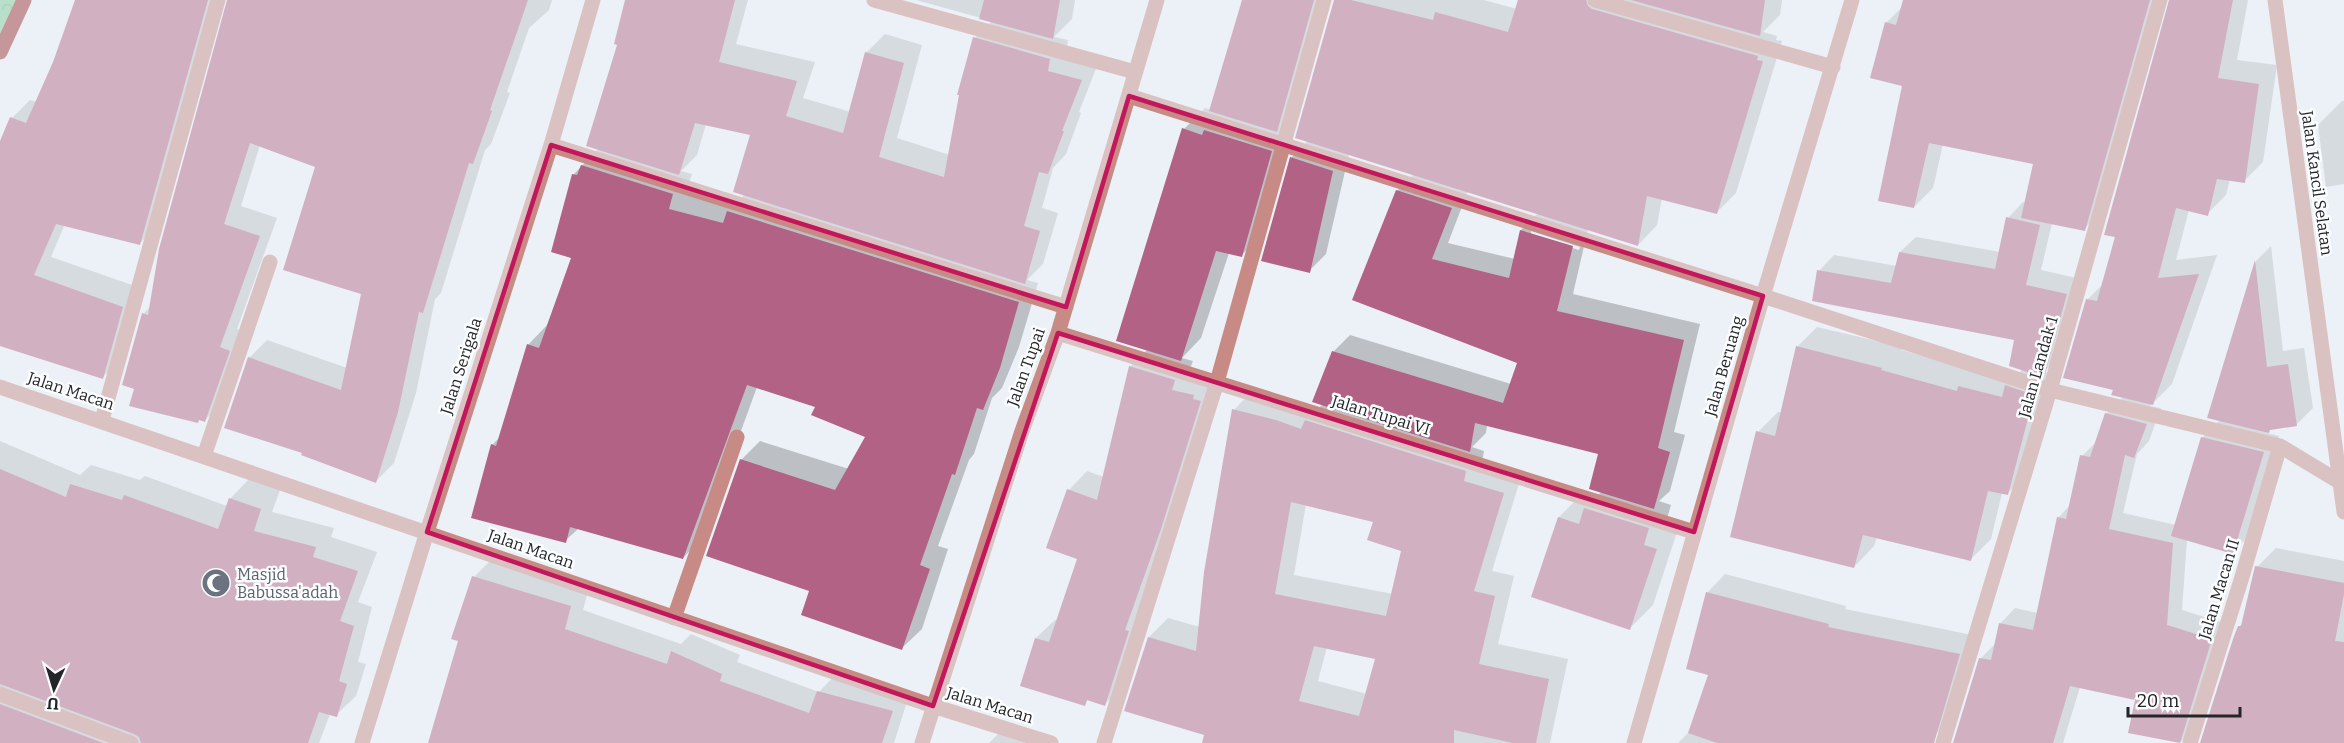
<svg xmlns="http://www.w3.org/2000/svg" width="2344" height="743" font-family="Bitter,serif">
  <defs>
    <pattern id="forest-crowns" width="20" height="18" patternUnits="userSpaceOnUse" patternTransform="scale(1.5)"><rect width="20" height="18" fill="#7bcb96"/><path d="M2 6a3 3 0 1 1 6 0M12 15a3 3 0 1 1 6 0" fill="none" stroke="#6aae81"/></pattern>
  </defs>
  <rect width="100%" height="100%" fill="#ebf1f6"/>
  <!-- forest -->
  <path fill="url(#forest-crowns)" d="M0 0H24L0 52Z"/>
  <!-- shadow -->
  <path fill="#0003" fill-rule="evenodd" d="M77 0H220L158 225 140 243 65 224 51 257 141 288 121 359 103 377 0 337V143L12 118 30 100 37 102 54 63Z
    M229 0H552L549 10 529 28 507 92 510 93 491 144 485 150 441 293 435 299 416 393 394 463 376 481 249 358 267 340 347 368 363 293 317 166 260 145 241 206 277 218 237 329 247 333 223 402 205 420 200 419 198 422 136 388 143 314 151 306Z
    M627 0H748L736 44 815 62 803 98 851 112 866 53 885 34 922 45 897 138 950 155 975 38 992 21 916 0H1075L1072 19 1054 37 1068 40 1066 53 1099 61 1079 112 1081 113 1066 154 1053 168 1042 208 1058 213 1043 264 1027 280 1038 283 1019 347 1002 388 992 398 974 454 969 460 938 546 948 549 922 629 902 648 811 591 741 460 760 441 849 469 867 436 816 406 757 387 702 538 683 558 579 528 565 541 492 445 500 437 528 345 547 325 573 257 574 174 599 148ZM706 124 752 134 745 194 737 202 687 189 692 174 681 171 697 155Z
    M1243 0H1325L1293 114 1280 127 1292 130 1262 234 1241 256 1229 253 1201 338 1182 358 1193 361 1189 371 1212 377 1124 685 1105 704 1089 699 1084 704 1036 638 1055 620 1058 621 1079 558 1069 490 1087 471 1104 477 1131 366 1148 349 1184 129 1205 108 1211 110Z
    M1335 0H1484L1517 9 1519 0H1782L1780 15 1763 32 1777 36 1776 40 1782 41 1736 193 1716 213 1662 198 1657 225 1638 245 1588 229 1573 294 1700 324 1674 432 1685 435 1670 491 1659 501 1671 505 1666 522 1679 526 1653 605 1630 628 1559 517 1582 494 1595 499 1602 491 1600 453 1487 425 1486 433 1472 447 1484 451 1482 462 1522 474 1492 571 1514 576 1498 644 1568 659 1550 743H1219L1206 734 1149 637 1168 618 1200 627 1234 410 1253 390 1318 409 1323 404 1333 352 1350 335 1511 384 1519 362 1354 299 1397 191 1414 174 1349 154 1326 254 1309 271 1291 158 1308 141ZM1468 191 1538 213 1521 230 1515 259 1448 243ZM1531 231 1580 247 1579 250 1531 235ZM1306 504 1375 521 1403 550 1393 594 1294 575ZM1327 647 1377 658 1367 694 1318 681Z
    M1905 0H2163L2103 210 2084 229 2052 223 2041 270 2081 279 2060 356 2044 372 2054 375 2028 473 2007 494 2002 493 1991 539 1971 559 1877 537 1874 546 1854 567 1758 432 1778 412H1782L1797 347 1817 327 1902 347 1901 350 1976 370 2016 376 2023 369 2016 339 1819 271 1834 255 1897 266 1900 252 1916 237 2000 252 2008 218 2023 202 2026 203 2035 163 1943 144 1933 188 1914 207 1904 85 1886 23 1903 6Z
    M2170 0H2248L2237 60 2277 65 2263 162 2244 181 2230 179 2226 195 2207 214 2189 210 2176 260 2217 255 2172 384 2150 406 2161 408 2149 441 2137 454 2123 513 2176 525 2202 438 2220 420 2209 417 2256 261 2271 246 2283 351 2304 348 2313 408 2296 425 2272 428 2267 433 2279 436 2249 536 2233 552 2187 539 2182 610 2227 624 2195 727 2180 743 2137 699 2080 687 2063 743H1960L1980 659 1996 643 2000 624 2015 608 2038 613 2058 518 2070 505 2082 456 2097 441 2106 414 2124 396 2115 389 2087 300 2104 283Z
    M2342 101H2344V184L2326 187 2318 125Z
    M0 441 80 475 91 465 140 480 145 476 227 506 230 499 249 479 280 490 272 512 334 528 331 537 377 552 358 602 372 607 358 662 366 664 356 696 336 715 330 714 319 743H0Z
    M2276 548 2344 561V743H2202L2239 627 2244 621 2257 567Z
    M492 559 589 588 583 610 681 644 691 634 740 655 737 662 819 692 837 673 910 692 894 743H429L460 640 474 577Z
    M1725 574 1846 606 1845 609 1977 636 1952 718 1934 736 1923 743H1678L1690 731 1710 674 1707 593Z
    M1006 726 1057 743H989Z"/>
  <!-- building -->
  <path fill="#b26284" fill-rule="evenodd" d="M75 0H208L140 245 56 224 34 275 123 307 103 379 0 346V141L10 117 26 123 53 62Z
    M227 0H528L490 110 492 111 473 164 469 163 423 313 419 312 398 412 376 483 301 455 302 453 224 428 248 357 341 390 361 294 283 270 315 167 250 143 224 224 260 236 220 347 230 351 205 422 199 420 198 423 129 406 134 389 122 385 142 313 148 315 159 249Z
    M625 0H735L719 62 797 81 786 116 843 133 865 52 904 63 879 157 944 177 959 95H957L973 37 1050 59 1048 71 1082 80 1062 131H1064L1048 174 1039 172 1024 226 1040 231 1025 284 733 192 750 135 695 123 679 175 586 146 617 45 614 44Z
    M984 0H1060L1053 39 979 19Z
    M1242 0H1314L1277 132 1209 111Z
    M1334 0H1351L1433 20 1435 12 1508 32 1518 0H1586L1588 6 1592 9 1758 56 1757 60 1763 61 1717 214 1647 196 1638 246 1295 138Z
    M1631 0H1765L1760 36Z
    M1903 0H2150L2085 231 2021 218 2033 164 1929 143 1914 208 1878 201 1902 86 1870 78 1885 22 1896 25Z
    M2169 0H2233L2218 78 2259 84 2245 183 2217 179 2208 216 2176 208 2158 278 2199 274 2153 405 2111 395 2113 390 2063 378 2086 299 2097 301 2115 237 2104 235Z
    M1182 128 1202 135 1204 130 1272 151 1242 257 1216 251 1181 361 1116 341Z
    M1290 157 1333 171 1310 273 1261 261Z
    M581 165 673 194 669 209 723 223 727 211 1019 302 1000 368 983 410 977 408 955 475 952 474 920 565 930 569 902 650 801 615 809 591 706 556 740 459 835 490 865 437 811 415 815 407 747 385 683 559 570 527 566 543 471 518 491 444 496 446 527 344 539 348 571 258 551 252 572 174 577 175Z
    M1396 190 1452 208 1432 259 1509 278 1520 230 1573 246 1557 311 1684 340 1658 448 1670 452 1654 509 1589 489 1598 454 1475 423 1470 452 1312 402 1332 351 1503 403 1517 363 1352 300Z
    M2006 217 2040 225 2026 285 2067 294 2045 374 2040 372 2039 376 2009 366 2014 340 1812 301 1817 270 1891 283 1899 252 1995 269Z
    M2255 260 2267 367 2288 364 2297 426 2270 430 2269 433 2207 418Z
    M1796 346 1882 368 1881 370 1957 391 1958 386 2002 397 2005 385 2034 395 2008 495 1988 491 1971 561 1863 535 1854 568 1730 537 1756 431 1775 436Z
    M1129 366 1175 380 1172 390 1194 395 1193 399 1201 401 1161 529 1125 630 1129 631 1105 706 1087 700 1085 706 1020 686 1035 638 1049 642 1077 559 1046 548 1067 489 1097 500Z
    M1232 409 1276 420 1301 429 1305 420 1466 471 1464 481 1504 493 1474 591 1495 596 1479 664 1549 679 1536 743H1513L1454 730V743H1202L1204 735 1124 711 1148 637 1196 651 1204 572ZM1291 502 1373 522 1367 540 1401 551 1386 616 1275 594ZM1314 646 1375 659 1359 716 1299 701Z
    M2105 413 2147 424 2134 458 2125 455 2109 529 2173 543 2167 625 2212 639 2180 743 2128 733 2135 700 2070 686 2053 743H1953L1979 658 1991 660 1999 623 2033 630 2057 517 2066 519 2080 455 2090 457Z
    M2201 437 2264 452 2233 554 2171 536Z
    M0 469 66 497 70 484 122 500 124 495 218 529 229 498 261 509 254 531 316 547 313 557 358 571 340 621 354 626 339 681 347 684 337 717 319 712 308 743H141L139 737 134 734 0 684Z
    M1584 508 1649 528 1644 545 1657 549 1630 630 1531 597 1558 517 1579 524Z
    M2255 566 2344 583V594L2335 641 2344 642V743H2200L2233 639 2238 626H2241Z
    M472 576 571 606 565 629 667 664 671 651 722 674 720 681 809 713 817 691 893 711 882 743H428L458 641 451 639Z
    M1706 592 1829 624 1828 627 1960 654 1934 743H1717L1688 733 1708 675 1686 669Z
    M0 704 103 743H0Z"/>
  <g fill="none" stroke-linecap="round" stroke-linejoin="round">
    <!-- minor -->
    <path stroke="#c78a84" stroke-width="15" d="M874 0 1135 72
      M1595 0 1833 67
      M2275 0 2344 512
      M1129 96 1763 296 2050 390 2280 446 2338 481
      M551 145 1066 307
      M1058 333 1694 532
      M0 387 933 706 1051 743
      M102 420 218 0
      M204 456 270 262
      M674 618 737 437
      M0 694 131 743
      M362 743 427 532 551 145 593 0
      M922 743 1022 431 1058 333 1157 0
      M1104 743 1217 382 1324 0
      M1634 743 1763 296 1852 0
      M1943 743 2050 390 2160 0
      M2190 743 2242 577 2280 446"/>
    <!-- major -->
    <path stroke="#982c2b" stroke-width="15" d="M0 52 24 0"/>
  </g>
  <!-- marked area -->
  <path d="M0 0H2344V743H0ZM1129 96 1763 296 1694 532 1058 333 933 706 427 532 551 145 1066 307Z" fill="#ebf1f6" fill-opacity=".55" fill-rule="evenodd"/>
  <path fill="none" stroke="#c2185b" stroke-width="4.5" stroke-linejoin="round" d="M1129 96 1763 296 1694 532 1058 333 933 706 427 532 551 145 1066 307Z"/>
  <!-- icons -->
  <defs>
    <g id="mosque-disc" transform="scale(1.5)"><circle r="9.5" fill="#6b7280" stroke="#fcfdfe"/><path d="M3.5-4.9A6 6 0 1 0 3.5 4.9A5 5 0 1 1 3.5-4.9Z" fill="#fff"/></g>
  </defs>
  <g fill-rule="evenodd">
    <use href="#mosque-disc" x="216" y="583"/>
  </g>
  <g text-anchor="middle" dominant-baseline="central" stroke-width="5" stroke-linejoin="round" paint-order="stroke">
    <!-- street labels -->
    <g font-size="16" fill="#232527" stroke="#fcfdfe">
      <text transform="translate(2317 183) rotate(82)">Jalan Kancil Selatan</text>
      <text transform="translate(461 366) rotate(-72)">Jalan Serigala</text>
      <text transform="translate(1724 366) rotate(-74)">Jalan Beruang</text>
      <text transform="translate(1026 367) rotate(-70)">Jalan Tupai</text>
      <text transform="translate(2038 367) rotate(-74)">Jalan Landak 1</text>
      <text transform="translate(71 391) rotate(18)">Jalan Macan</text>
      <text transform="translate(1381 415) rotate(17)">Jalan Tupai VI</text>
      <text transform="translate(531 549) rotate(19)">Jalan Macan</text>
      <text transform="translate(2219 589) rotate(-73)">Jalan Macan II</text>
      <text transform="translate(990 705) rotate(17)">Jalan Macan</text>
    </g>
    <!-- worship labels -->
    <g font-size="16" fill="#5b616d" stroke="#fcfdfe" text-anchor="start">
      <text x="237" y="574">Masjid<tspan x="237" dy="18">Babussa'adah</tspan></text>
    </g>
  </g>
  <!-- north arrow -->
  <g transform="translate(54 689) rotate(184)" stroke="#fcfdfe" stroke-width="4.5" paint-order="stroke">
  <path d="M0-4.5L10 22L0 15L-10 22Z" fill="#232527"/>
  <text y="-9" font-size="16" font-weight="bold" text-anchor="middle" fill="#232527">U</text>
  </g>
  <!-- scale -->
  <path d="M2128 707v9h112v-9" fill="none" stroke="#232527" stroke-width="3"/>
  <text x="2137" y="707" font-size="18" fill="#232527" stroke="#fcfdfe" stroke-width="4.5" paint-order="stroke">20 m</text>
</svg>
